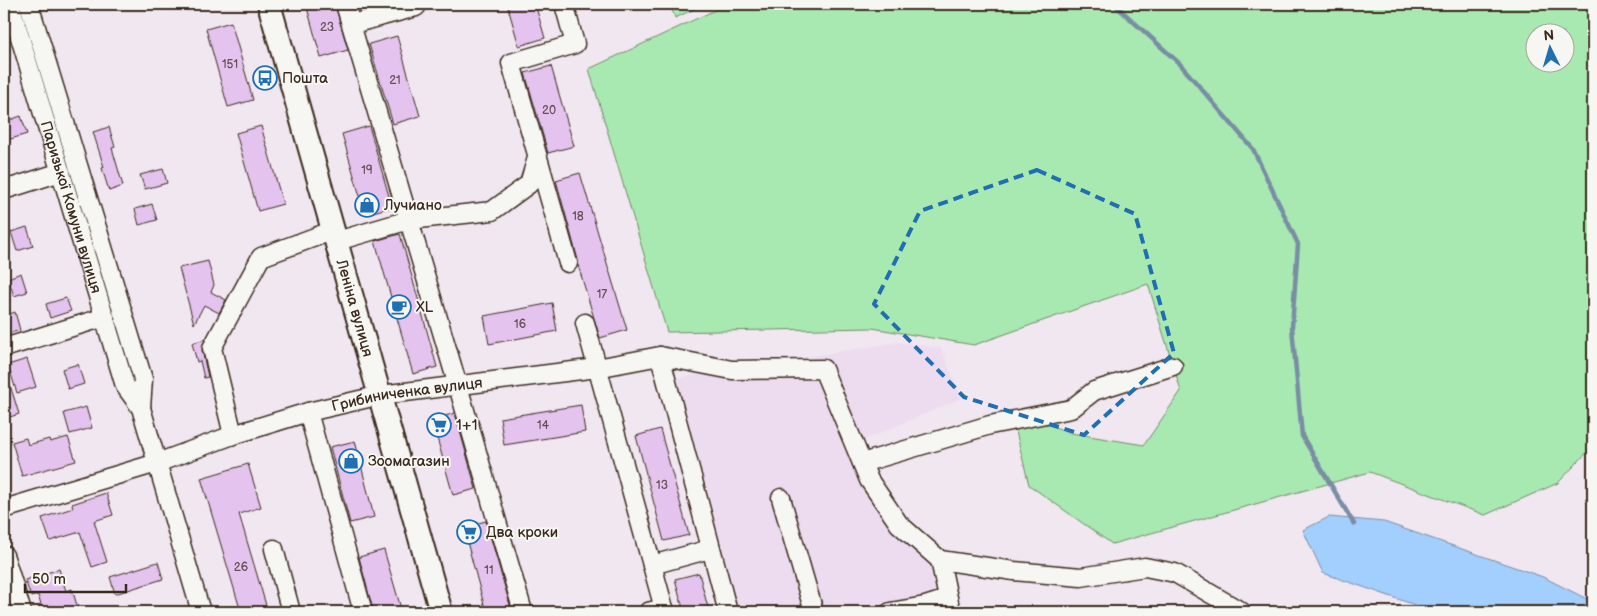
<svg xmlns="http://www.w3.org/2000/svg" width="1597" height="616" font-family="'Balsamiq Sans',sans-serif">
  <rect width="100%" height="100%" fill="#f1e7f1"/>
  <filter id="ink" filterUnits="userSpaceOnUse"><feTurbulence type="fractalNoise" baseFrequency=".02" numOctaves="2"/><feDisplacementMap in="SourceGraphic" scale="10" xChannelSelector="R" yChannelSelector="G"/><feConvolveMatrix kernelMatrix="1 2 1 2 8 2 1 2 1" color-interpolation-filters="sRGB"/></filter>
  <g filter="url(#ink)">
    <!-- built -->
    <path fill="#eddcf0" d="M898 342 941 348 962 398 862 441 887 492 918 534 958 612H739L677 378Z"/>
    <!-- green -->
    <path fill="#a8e9b1" stroke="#728a68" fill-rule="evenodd" d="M670 4H705L675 18Z
      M728 4H1593V446L1558 483 1485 515 1370 472 1112 544 1029 485 1011 411 1071 433 1144 445 1181 391 1148 284 974 345 872 328 667 332 589 69ZM1534 32H1564V62H1534Z"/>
    <!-- water -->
    <path fill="#a2cffd" stroke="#798da4" d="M1329 517 1384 522 1543 577 1593 602V612H1435L1323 573 1303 530Z"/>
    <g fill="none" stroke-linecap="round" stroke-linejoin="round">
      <!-- stream -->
      <path stroke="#798da4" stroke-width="4.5" d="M1114 4 1180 64 1253 149 1298 244 1292 327 1302 436 1354 524"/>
    </g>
    <!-- building -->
    <path fill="#e4c3ef" stroke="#3b2a1e" d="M306 4H335L348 50 321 58Z
      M507 4H535L545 38 519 46Z
      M231 22 253 100 228 107 206 29Z
      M397 36 420 116 393 124 369 44Z
      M551 66 574 146 548 153 525 73Z
      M21 116 27 134 4 141V122Z
      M261 126 283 204 258 211 236 133Z
      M369 126 392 207 365 214 342 134Z
      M109 127 115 147 112 148 123 186 109 191 102 168 104 167 93 132Z
      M163 169 167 183 145 189 140 175Z
      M580 173 627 330 600 338 578 265V260L556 180Z
      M152 204 157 220 139 225 135 209Z
      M27 227 33 246 17 251 11 232Z
      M400 234 437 367 413 374 375 241Z
      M208 261 214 285 211 292 226 300 219 313 204 305 194 324 179 268Z
      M21 273 27 292 14 296 8 278Z
      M66 298 71 311 50 318 46 304Z
      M552 303 557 331 489 344 484 316Z
      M15 312 20 330 4 335V316Z
      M205 339 202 350 208 377 204 378 200 361 197 362 192 343Z
      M27 359 36 387 17 393 8 365Z
      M78 364 84 384 68 389 62 369Z
      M4 372H6L19 414 4 419Z
      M581 405 585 432 504 445 500 418Z
      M86 407 92 428 70 434 64 413Z
      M455 413 476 489 453 495 432 420Z
      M660 429 689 535 664 541 636 436Z
      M68 437 76 461 22 476 12 442 26 438 28 445 49 439 50 442Z
      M355 441 374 517 350 523 330 447Z
      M248 464 261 507 239 514 268 612H241L201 478Z
      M106 493 113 515 94 521 107 562 92 567 80 532 50 541 42 518 73 508 72 504Z
      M486 521 512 612H486L463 527Z
      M384 550 402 612H374L373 610 359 557Z
      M158 562 163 579 115 594 110 577Z
      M59 569 66 591 72 589 79 612H43L38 595 31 597 25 580Z
      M699 573 709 612H684L675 579Z"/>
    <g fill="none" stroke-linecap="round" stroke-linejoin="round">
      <!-- minor casing -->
      <g stroke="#3b2a1e" stroke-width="21">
        <g id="minor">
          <path id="s1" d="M10 4 125 386 141 408 201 612"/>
          <path d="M29 4 143 379 141 408"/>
          <path d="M345 4 458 386 523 612"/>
          <path d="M564 4 575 44 511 63 568 263"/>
          <path d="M352 24 416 7 418 4"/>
          <path d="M4 190 61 172"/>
          <path d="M337 241 409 220 492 211 529 184 537 158"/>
          <path d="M585 323 665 612"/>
          <path d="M4 348 105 317"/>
          <path d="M660 356 728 612"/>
          <path d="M308 412 363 612"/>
          <path d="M233 435 212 348 261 257 334 230"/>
          <path d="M862 463 990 425 1071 409 1094 391 1173 366"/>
          <path d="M781 498 814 612"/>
          <path id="s2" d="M4 509 157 463 233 435 308 412 381 395 597 368 660 356 732 370 823 369 869 480 899 524 940 560 1014 571 1081 577 1145 567 1175 573 1242 612"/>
          <path d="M274 549 291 612"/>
          <path d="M4 555 22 612"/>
          <path d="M940 560 951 612"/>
          <path d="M652 565 710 549"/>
          <path d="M648 612 664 608"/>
          <path d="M890 612 925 606 947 599"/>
        </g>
      </g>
      <!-- major casing -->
      <g stroke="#3b2a1e" stroke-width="26">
        <g id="major">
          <path id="s3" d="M269 4 441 612"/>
        </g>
      </g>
      <!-- minor -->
      <use href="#minor" stroke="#f6f6f2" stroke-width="18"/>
      <!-- major -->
      <use href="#major" stroke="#f6f6f2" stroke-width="22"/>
    </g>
  </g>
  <!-- marked area -->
  <path fill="none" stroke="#1f6fb2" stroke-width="4" stroke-dasharray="10 6" stroke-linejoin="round" d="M1037 170 1135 214 1174 353 1084 435 964 397 874 304 920 211Z"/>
  <!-- icons -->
  <defs>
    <g id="bus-ring" transform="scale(1.25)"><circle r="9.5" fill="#f6f6f2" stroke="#1f6fb2" stroke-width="1.5"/><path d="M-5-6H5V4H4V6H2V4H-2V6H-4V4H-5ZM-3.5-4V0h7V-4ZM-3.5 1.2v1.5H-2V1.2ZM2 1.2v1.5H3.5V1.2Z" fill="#1f6fb2"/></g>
    <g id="shop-ring" transform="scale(1.25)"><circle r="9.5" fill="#f6f6f2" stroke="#1f6fb2" stroke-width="1.5"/><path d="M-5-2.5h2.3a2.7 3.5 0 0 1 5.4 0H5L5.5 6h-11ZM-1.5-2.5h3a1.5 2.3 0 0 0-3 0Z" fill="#1f6fb2"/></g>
    <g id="cafe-ring" transform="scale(1.25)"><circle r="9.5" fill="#f6f6f2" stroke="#1f6fb2" stroke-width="1.5"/><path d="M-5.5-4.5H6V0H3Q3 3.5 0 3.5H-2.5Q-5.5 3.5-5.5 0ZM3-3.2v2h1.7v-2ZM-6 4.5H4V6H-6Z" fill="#1f6fb2"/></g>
    <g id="supermarket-ring" transform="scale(1.25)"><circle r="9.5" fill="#f6f6f2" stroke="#1f6fb2" stroke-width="1.5"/><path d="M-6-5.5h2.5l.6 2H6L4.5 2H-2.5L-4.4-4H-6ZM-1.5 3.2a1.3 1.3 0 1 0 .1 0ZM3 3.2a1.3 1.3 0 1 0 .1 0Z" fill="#1f6fb2"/></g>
  </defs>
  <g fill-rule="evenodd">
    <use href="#bus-ring" x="265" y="78"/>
    <use href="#shop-ring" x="367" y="205"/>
    <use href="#cafe-ring" x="399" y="307"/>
    <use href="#supermarket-ring" x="439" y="425"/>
    <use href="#shop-ring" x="351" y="461"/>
    <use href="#supermarket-ring" x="469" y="532"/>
  </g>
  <g text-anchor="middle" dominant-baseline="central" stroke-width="4" stroke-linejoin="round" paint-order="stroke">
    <!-- number labels -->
    <g font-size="12" fill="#655052">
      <text x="327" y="27">23</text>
      <text x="230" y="64">151</text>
      <text x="395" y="80">21</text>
      <text x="549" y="110">20</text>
      <text x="367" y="170">19</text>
      <text x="578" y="216">18</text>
      <text x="602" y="294">17</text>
      <text x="520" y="324">16</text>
      <text x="543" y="425">14</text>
      <text x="662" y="485">13</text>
      <text x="241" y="567">26</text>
      <text x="489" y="570">11</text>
    </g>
    <!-- poi labels -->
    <g font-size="15" fill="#3b2a1e" stroke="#f6f6f2" text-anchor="start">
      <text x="282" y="78">Пошта</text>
      <text x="384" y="205">Лучиано</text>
      <text x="416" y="307">XL</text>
      <text x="456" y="425">1+1</text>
      <text x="368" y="461">Зоомагазин</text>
      <text x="486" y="532">Два кроки</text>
    </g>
    <!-- street labels -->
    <g font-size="15" fill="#3b2a1e" stroke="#f6f6f2">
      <text stroke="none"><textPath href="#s1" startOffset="212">Паризької Комуни вулиця</textPath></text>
      <text stroke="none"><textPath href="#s3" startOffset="316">Леніна вулиця</textPath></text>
      <text stroke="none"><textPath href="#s2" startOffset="420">Грибиниченка вулиця</textPath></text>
    </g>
  </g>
  <!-- margin -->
  <rect width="1597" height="616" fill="none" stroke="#f6f6f2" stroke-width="20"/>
  <rect x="10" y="10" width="1577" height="596" fill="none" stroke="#3b2a1e" stroke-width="2" filter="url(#ink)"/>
  <!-- north arrow -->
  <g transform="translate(1550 48) rotate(355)"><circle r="24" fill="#f6f6f2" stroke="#aba49d"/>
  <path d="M0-4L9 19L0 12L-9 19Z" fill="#1f6fb2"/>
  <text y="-8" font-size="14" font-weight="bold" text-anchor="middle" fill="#3b2a1e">N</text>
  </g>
  <!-- scale -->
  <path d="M25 584v8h101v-8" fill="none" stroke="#3b2a1e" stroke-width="2.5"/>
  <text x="32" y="584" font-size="15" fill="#3b2a1e" stroke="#f6f6f2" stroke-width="4" paint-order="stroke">50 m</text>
</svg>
